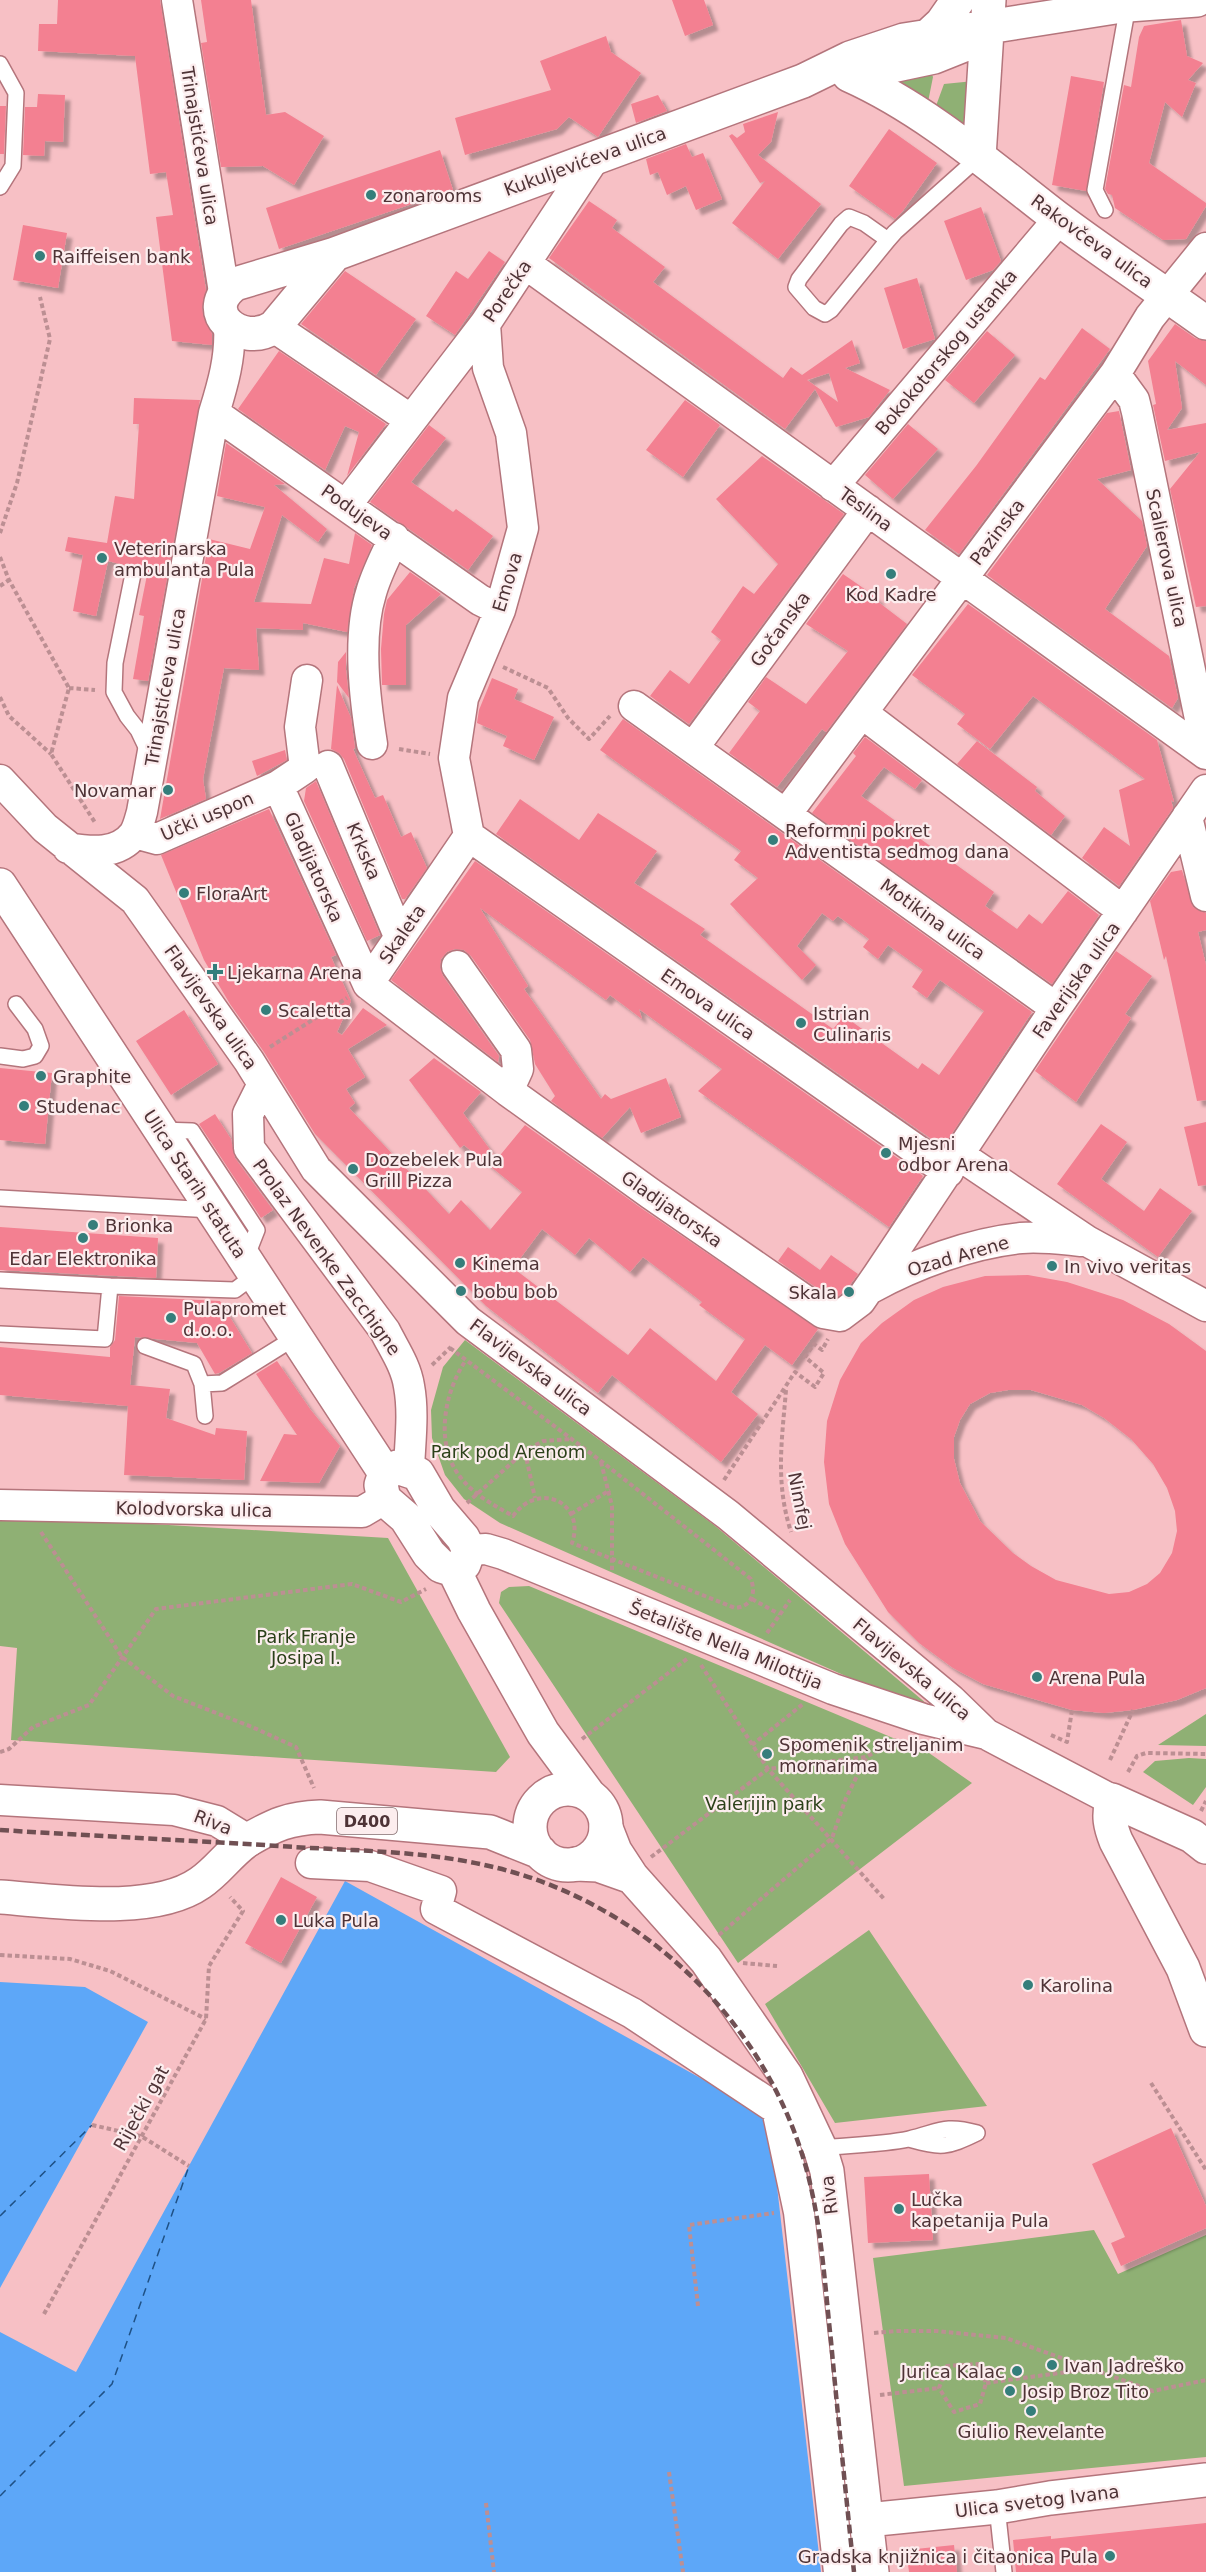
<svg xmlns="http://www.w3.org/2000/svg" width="1206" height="2572" font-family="'DejaVu Sans',sans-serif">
  <defs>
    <filter id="shadow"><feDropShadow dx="5.5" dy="5.5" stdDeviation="1.5" flood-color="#0004"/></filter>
  </defs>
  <rect width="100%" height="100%" fill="#f7c0c5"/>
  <!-- green -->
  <path fill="#8fb074" d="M929 67 933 77 928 102 895 85 897 75Z
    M974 81V132L933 114 944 84Z
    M465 1340 714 1525 927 1704V1712L500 1523 464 1499 445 1475 432 1438 431 1410 443 1367Z
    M0 1515 388 1538 510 1757 496 1772 11 1740 17 1648 0 1646Z
    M529 1586 929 1753 972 1783 738 1963 499 1603 501 1592 509 1587Z
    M1206 1714V1746L1158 1745Z
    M1189 1758 1206 1759V1787L1193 1805 1143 1772 1155 1761Z
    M869 1930 987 2106 835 2123 765 2004Z
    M1094 2230 1118 2274 1206 2235V2457L904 2486 873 2258Z"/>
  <!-- water -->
  <path fill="#5da7f8" d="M345 1881 769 2116 821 2572H0V2332L76 2372Z
    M0 1982 85 1987 148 2022 0 2288Z"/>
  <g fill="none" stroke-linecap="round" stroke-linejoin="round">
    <!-- ferry -->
    <path stroke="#1f5185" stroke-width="1.5" stroke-dasharray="8 6" stroke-linecap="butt" d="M0 2216 92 2125
      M0 2496 112 2384 189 2166"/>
  </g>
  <!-- building -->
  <path fill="#f38091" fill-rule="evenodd" filter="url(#shadow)" d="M58 0H160L206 290 202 308 204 319 212 334V345L172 341 156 217 173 215 166 172 150 174 135 56 38 51 39 24H57Z
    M201 0H251L266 115 285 112 324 136 294 185 263 166 221 167 201 43 207 42Z
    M672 0H704L713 25 685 36Z
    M1181 20 1187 56 1203 63 1188 80 1196 83 1182 117 1165 102 1149 163 1206 203V206L1186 239 1163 240 1115 208 1112 195 1108 194 1105 189 1124 85 1131 87 1139 37 1144 26Z
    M606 36 611 52 641 73 598 137 569 117 557 129 465 155 455 118 551 90 540 61Z
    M1071 76 1104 82 1086 191 1052 185Z
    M38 94 65 95 63 142 45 141 44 156 23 155 25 107H37Z
    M658 95 667 111 636 123 631 104Z
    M0 106H6L4 154H0Z
    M778 112 771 142 758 155 821 204 778 259 732 223 765 181 760 183 729 136 732 134 737 138 745 132 743 124Z
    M889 129 937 163 902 212 895 219 849 186Z
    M686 144 692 157 703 153 722 199 696 210 686 186 667 195 658 172 650 175 646 159Z
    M440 150 453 190 279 249 266 208Z
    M589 201 617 220 612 228 665 267 653 282 783 378 791 367 802 375 852 340 860 363 845 368 890 390 869 417 836 427 815 389 785 429 549 258ZM829 373 838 402 807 380Z
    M981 207 1001 261 993 270 966 280 944 221Z
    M23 225 67 233 58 288 13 280Z
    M489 251 505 262 455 335 426 316 456 271 468 279Z
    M345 271 416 319 376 375 301 324Z
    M917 278 935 339 903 349 884 288Z
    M1175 324 1195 338 1206 341V385L1175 361 1182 408 1167 430 1206 423V606L1196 607 1170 489 1200 452 1165 461 1153 405 1156 404 1148 361Z
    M1082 328 1110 349 959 554 925 530 976 466 1040 377 1045 380Z
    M987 331 1015 355 974 403 945 380Z
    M279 351 386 424 347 476 359 432 345 426 325 470 238 409Z
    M134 398 200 400 148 681 133 679 144 616 139 615 148 570 135 565 128 566 108 561 96 616 73 611 83 555 65 551 68 537 107 543 115 496 134 499 139 424H133Z
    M685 400 720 425 683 477 646 450Z
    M1119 411 1131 470 1097 479 1142 521 1147 546 1105 609 1169 656 1178 698 1172 708 987 575 1107 413Z
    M908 424 938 449 893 499 865 475Z
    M429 425 446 438 411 482 453 512 456 509 493 536 468 570 370 502Z
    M226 443 285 484 274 485 327 529 318 542 282 515 254 602 311 604 324 558 349 564 355 533 372 545 354 588 347 632 303 623V630L256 628 259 670 224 668 203 779 206 799 160 819 209 539 250 549 265 507 217 496Z
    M762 456 844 514 689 724 650 696 670 670 689 684 721 640 711 632 743 586 754 594 778 564 716 499Z
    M410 572 441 594 406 625V685H382L381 649 384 614 387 600Z
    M843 574 879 599 877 601 907 624 826 732 822 729 777 787 729 753 760 711 748 702 766 677 806 704 848 651 806 624Z
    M968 604 1157 740 1174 802 1171 800 1173 808 1119 886 1082 858 1104 827 1130 846 1119 790 1145 779 1033 696 990 749 957 724 965 714 912 675Z
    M346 652V670L349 698 337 682 338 662Z
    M492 678 518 689 514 699 554 717 534 760 503 746 507 736 477 723 479 710Z
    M337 685 351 718 355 748 353 749 375 798 383 795 401 837 411 832 427 868 405 899H402L344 759 339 753 331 749Z
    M623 719 1032 1012 943 1147 496 834 520 799 579 840 598 813 657 851 634 883 705 929 700 935 833 1029 844 1016 918 1069 922 1063 939 1075 984 1011 940 980 927 998 912 987 923 970 888 945 878 959 863 947 869 939 838 916 833 921 822 913 797 946 816 965 802 980 730 904 758 878 734 860 741 851 600 750Z
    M865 737 922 780 915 789 884 767 861 796 994 892 985 906 1017 929 1029 914 1042 924 1068 891 1099 915 1052 984 812 813 856 756 853 753Z
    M977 741 1037 787 1035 791 1065 816 1051 835 957 764Z
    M285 750 287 760 257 776 252 761Z
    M316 781 380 935 367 941 304 801 306 788Z
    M269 809 336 955 331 957 351 1001 337 1032 342 1035 363 1008 387 1025 348 1049 365 1077 346 1089 355 1103 349 1108 449 1214 461 1200 490 1230 522 1192 464 1145 460 1148 409 1080 434 1058 481 1092 463 1113 497 1159 525 1125 641 1208 818 1329 792 1365 765 1345 731 1392 758 1414 721 1462 612 1375 598 1393 486 1306 315 1134 264 1052 230 1004 204 960 161 855ZM542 1229 575 1255 589 1238 630 1272 643 1257 702 1302 699 1305 745 1339 716 1381 650 1328 628 1355 513 1268Z
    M475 861 923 1176 889 1227 698 1091 722 1069 639 1009 642 1019 610 995 606 1000 480 908 528 986 524 989 601 1099 605 1094 611 1099 666 1078 681 1117 641 1133 630 1107 602 1138 551 1101 555 1096 535 1064 530 1040 471 956 464 950 455 949 447 952 441 959 440 968 443 976 499 1056 498 1062 391 980Z
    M1182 870 1193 907 1206 913V930L1198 932 1206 965V1100L1197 1101 1166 956 1164 960 1150 901 1171 872Z
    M1116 951 1152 976 1125 1014 1131 1018 1076 1102 1035 1071Z
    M184 1010 218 1064 171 1095 136 1041Z
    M0 1068 52 1073 45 1144 0 1140Z
    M215 1114 231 1139 235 1158 273 1210 261 1218 199 1124Z
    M1206 1122V1185L1198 1186 1184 1127Z
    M1101 1124 1127 1142 1101 1179 1144 1211 1160 1188 1192 1211 1158 1257 1057 1184Z
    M0 1227 158 1238 156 1278 0 1270Z
    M788 1247 820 1270 831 1255 858 1274 847 1289 836 1298 830 1297 778 1261Z
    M1028 1275 1067 1282 1123 1300 1169 1324 1206 1351V1688L1177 1700 1133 1710 1104 1713 1072 1710 983 1684 953 1668 919 1643 888 1612 845 1544 829 1504 824 1462 827 1421 840 1380 861 1343 882 1323 914 1300 943 1287 985 1276ZM1008 1390H1031L1082 1405 1104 1418 1131 1439 1153 1464 1167 1488 1175 1511 1177 1531 1172 1553 1160 1573 1147 1584 1129 1592 1109 1594 1056 1580 1031 1566 1013 1553 980 1521 960 1483 954 1459V1437L960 1420 970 1404 990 1393Z
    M119 1296 220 1301 252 1353 219 1373 215 1374 197 1343 135 1337 130 1385 170 1389 166 1418 215 1435 216 1428 247 1431 244 1480 124 1475 128 1406 0 1395V1347L110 1357V1347L115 1340Z
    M277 1361 310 1409 340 1446 319 1483 260 1481 284 1434 297 1435 256 1374Z
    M281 1877 317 1897 281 1963 245 1943Z
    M1171 2128 1206 2206V2228L1121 2266 1111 2243 1125 2237 1092 2164Z
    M929 2174 933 2240 868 2243 864 2177Z
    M1206 2523V2572H1016L1013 2540 1051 2536V2539Z
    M954 2545 957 2572H909L906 2550Z"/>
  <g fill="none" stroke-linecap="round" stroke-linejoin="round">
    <!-- lane casing -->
    <g stroke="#b4757c" stroke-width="18">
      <path id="lane" d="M0 64 16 93 13 166 0 187
        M1105 210 1095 190 1128 5
        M888 240 864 223 849 217 841 224 799 279 796 287 814 308 825 314 831 310 888 240 895 232 979 157
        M133 574 115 663 114 692 127 716 138 730 148 751
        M0 1056 23 1059 35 1056 41 1046 35 1029 16 1004
        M160 1130 192 1131 257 1230 246 1258
        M0 1198 212 1210
        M0 1280 110 1286
        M0 1334 105 1339 110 1286 235 1290 255 1275
        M145 1346 194 1364 202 1384
        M205 1416 202 1384 222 1383 296 1337
        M909 2139C942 2148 946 2148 977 2133
        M820 2148C849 2145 880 2145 909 2139 939 2132 944 2124 977 2133
        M997 2507 1004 2572"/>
    </g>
    <!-- street casing -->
    <g stroke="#b4757c" stroke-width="33">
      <path id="street" d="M177 0 224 292
        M526 264 1206 754
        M274 327 411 420
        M1115 374 1134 400 1137 412 1206 748
        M214 413 480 600 500 610
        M833 486 1059 219
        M347 504 485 324 595 157
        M634 706 1056 1008
        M862 713 1123 911
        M372 744C365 700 357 637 371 593 376 574 386 556 394 538
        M693 748 868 510
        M328 766 399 936
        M0 780 45 828 135 900 249 1061 316 1169 468 1321 728 1515 951 1700 986 1734 1112 1800
        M278 786 368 984 508 1091 651 1194 823 1313 840 1316 860 1301 878 1275 1056 1008 1206 790
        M786 814 1115 374 1150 317 1206 248
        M1187 817 1206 896
        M135 833 157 839 278 786 305 768 300 727 307 680
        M469 836 948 1172
        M469 836 454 758 463 698 500 610 523 528 511 433 488 368 485 324
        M68 848C91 852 118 855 134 834 138 828 140 819 142 812L214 413C223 384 231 356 229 326
        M457 966 516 1050 518 1069 508 1091
        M368 984 469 836
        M263 1084 248 1114 249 1148 385 1331C394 1349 406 1366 409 1386 414 1413 410 1442 409 1469
        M959 1155 1087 1241 1206 1306
        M871 1288C915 1264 971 1243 1021 1238 1041 1236 1061 1239 1081 1241
        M0 1505 362 1512 384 1499
        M469 1550 486 1549 503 1554 833 1689 923 1719 986 1734
        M0 1800 174 1810 217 1821 248 1840
        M311 1863 370 1866 441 1891 436 1909 632 2013 777 2109 799 2212 839 2572"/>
    </g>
    <!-- secondary casing -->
    <g stroke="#b4757c" stroke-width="36">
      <path id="secondary" d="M928 36 942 23 958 0
        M849 75C925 109 990 166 1056 217 1105 254 1156 287 1206 323
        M849 75 934 57 964 45
        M979 157 989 0
        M335 254 803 81 850 58 904 40 1128 5 1197 0
        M335 254 274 327C241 349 197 311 235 284Z
        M606 1828 615 1851 632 1877 706 1960 786 2076 820 2148 827 2171 872 2572
        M1206 1847 1192 1836 1112 1800C1108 1816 1110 1826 1116 1841L1183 1968 1206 2030
        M576 1864 598 1865 632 1877
        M0 1897C56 1901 153 1916 200 1883 218 1871 230 1852 248 1840
        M867 2520 997 2507 1050 2498 1206 2480"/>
    </g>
    <!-- primary casing -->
    <g stroke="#b4757c" stroke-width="36">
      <path id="primary" d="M0 885 385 1473
        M454 1570 464 1564 469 1550 463 1538 439 1510 418 1474 397 1467 385 1473 381 1485 384 1499 406 1518 429 1554 441 1566 454 1570 474 1611 543 1733 589 1795
        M530 1827a38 38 0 1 1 76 0a38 38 0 1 1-76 0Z
        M248 1840C274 1825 289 1818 320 1817L490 1832 540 1852"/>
    </g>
    <!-- path -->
    <path stroke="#bc8f93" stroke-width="4" stroke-dasharray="4.5 3" stroke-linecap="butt" d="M0 533 17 483 50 339 40 297
      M0 557 9 580 69 688 51 754 96 824
      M0 586 9 580
      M503 667 548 688 568 718 589 739 610 716
      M69 688 95 690
      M0 697 9 716 51 754
      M399 749 430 754
      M270 1047 347 998
      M450 1348 601 1461 751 1579C756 1594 752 1606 735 1608L572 1543C586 1503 539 1480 513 1516 494 1505 474 1495 461 1478 434 1445 444 1392 466 1360
      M432 1365 451 1347
      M786 1390C782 1440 775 1482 791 1532
      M525 1452 535 1498
      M601 1462 612 1506V1570
      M724 1480 795 1372 815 1387 824 1373 805 1357 814 1344 822 1350 828 1339
      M467 1503 525 1451 543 1441 571 1439
      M571 1514 610 1490
      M41 1532 122 1657 173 1696 252 1727 296 1747 314 1788
      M752 1599 779 1614
      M767 1633 790 1600
      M701 1665 768 1769 885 1900
      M1051 1735 1067 1742 1072 1710
      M582 1739 688 1658
      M752 1745 803 1704
      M0 1752 9 1749 33 1727 89 1705 156 1609 352 1584 401 1602 426 1589
      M1110 1760 1133 1710
      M1128 1772 1137 1756 1146 1753 1206 1754
      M1201 1811 1206 1801
      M651 1857 768 1769 866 1757 897 1740
      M719 1935 832 1838 846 1798 866 1758
      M0 1955 70 1959 110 1971 206 2019
      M743 1963 777 1966
      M1151 2083 1206 2170
      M92 2125 141 2136 189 2166
      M698 2306 689 2225 774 2213
      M44 2314 206 2019 209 1966 243 1911 230 1897
      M874 2333 897 2331H937L1006 2338 1153 2391 1206 2380
      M978 2364 986 2383 980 2404 954 2412 939 2388 947 2366Z
      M986 2383 1089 2369
      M880 2395 939 2388
      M669 2472 683 2572
      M486 2503 494 2572"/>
    <!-- lane -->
    <use href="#lane" stroke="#fff" stroke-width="15"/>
    <!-- street -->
    <use href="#street" stroke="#fff" stroke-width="30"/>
    <!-- secondary -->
    <use href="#secondary" stroke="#fff" stroke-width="33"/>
    <!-- primary -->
    <use href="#primary" stroke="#fff" stroke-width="33"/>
    <!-- rail -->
    <path stroke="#705053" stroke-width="4.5" stroke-dasharray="9 4.5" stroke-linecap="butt" d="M0 1830C93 1836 186 1840 279 1846 349 1851 421 1850 489 1866 644 1901 771 2025 809 2179 822 2232 825 2287 831 2341 838 2418 846 2495 854 2572"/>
  </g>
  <!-- markers -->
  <g fill="#357e7b" stroke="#fcedee" stroke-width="2">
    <circle cx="371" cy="195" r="6"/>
    <circle cx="40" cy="256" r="6"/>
    <circle cx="102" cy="558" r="6"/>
    <circle cx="891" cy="574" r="6"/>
    <circle cx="168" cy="790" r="6"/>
    <circle cx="773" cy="840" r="6"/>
    <circle cx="184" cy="893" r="6"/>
    <path d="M212 963h6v6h6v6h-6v6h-6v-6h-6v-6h6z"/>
    <circle cx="266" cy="1010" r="6"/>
    <circle cx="801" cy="1023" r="6"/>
    <circle cx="41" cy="1076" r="6"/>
    <circle cx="24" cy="1106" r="6"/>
    <circle cx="886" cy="1153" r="6"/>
    <circle cx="353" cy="1169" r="6"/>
    <circle cx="93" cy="1225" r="6"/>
    <circle cx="83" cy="1238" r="6"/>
    <circle cx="460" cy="1263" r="6"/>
    <circle cx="1052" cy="1266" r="6"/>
    <circle cx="461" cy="1291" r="6"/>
    <circle cx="849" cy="1292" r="6"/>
    <circle cx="171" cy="1318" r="6"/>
    <circle cx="1037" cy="1677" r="6"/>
    <circle cx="767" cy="1754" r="6"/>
    <circle cx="281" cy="1920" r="6"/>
    <circle cx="1028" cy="1985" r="6"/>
    <circle cx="899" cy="2209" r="6"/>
    <circle cx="1052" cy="2365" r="6"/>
    <circle cx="1017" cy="2371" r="6"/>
    <circle cx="1010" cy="2391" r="6"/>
    <circle cx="1031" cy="2411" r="6"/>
    <circle cx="1110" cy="2556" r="6"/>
  </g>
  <g text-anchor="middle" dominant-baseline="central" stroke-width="4.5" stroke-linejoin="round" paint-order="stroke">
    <!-- shield labels -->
    <rect fill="#fcedee" stroke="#826b6d" stroke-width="1.5" x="337" y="1808" width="60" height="26" rx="4.5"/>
    <g font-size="16" font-weight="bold" fill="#4e3336">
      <text x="367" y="1821">D400</text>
    </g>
    <!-- street labels -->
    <g font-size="18" fill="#4e3336" stroke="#fcedee">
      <text transform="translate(200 146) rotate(81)">Trinajstićeva ulica</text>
      <text transform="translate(585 161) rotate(-20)">Kukuljevićeva ulica</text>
      <text transform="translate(1092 241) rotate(36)">Rakovčeva ulica</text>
      <text transform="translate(507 291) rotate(-56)">Porečka</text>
      <text transform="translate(946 352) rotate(-50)">Bokokotorskog ustanka</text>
      <text transform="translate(866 509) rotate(36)">Teslina</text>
      <text transform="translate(357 512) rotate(35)">Podujeva</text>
      <text transform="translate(997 532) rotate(-53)">Pazinska</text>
      <text transform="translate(1167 558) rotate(78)">Scalierova ulica</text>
      <text transform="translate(507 582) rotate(-73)">Emova</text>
      <text transform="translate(780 629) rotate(-54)">Gočanska</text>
      <text transform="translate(165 687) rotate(-80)">Trinajstićeva ulica</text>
      <text transform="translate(207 816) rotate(-23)">Učki uspon</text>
      <text transform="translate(364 851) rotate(67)">Krkska</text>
      <text transform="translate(314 867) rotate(66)">Gladijatorska</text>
      <text transform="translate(933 919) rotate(36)">Motikina ulica</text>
      <text transform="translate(402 934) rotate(-56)">Skaleta</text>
      <text transform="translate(1076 980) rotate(-55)">Faverijska ulica</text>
      <text transform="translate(708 1004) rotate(35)">Emova ulica</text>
      <text transform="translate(211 1007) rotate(55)">Flavijevska ulica</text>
      <text transform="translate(195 1184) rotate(57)">Ulica Starih statuta</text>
      <text transform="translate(672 1209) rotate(35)">Gladijatorska</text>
      <text transform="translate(958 1256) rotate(-16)">Ozad Arene</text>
      <text transform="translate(327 1257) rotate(54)">Prolaz Nevenke Zacchigne</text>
      <text transform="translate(531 1367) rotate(37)">Flavijevska ulica</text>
      <text transform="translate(800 1501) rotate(79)">Nimfej</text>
      <text transform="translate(194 1509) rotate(1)">Kolodvorska ulica</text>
      <text transform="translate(726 1645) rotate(22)">Šetalište Nella Milottija</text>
      <text transform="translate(912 1669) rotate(40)">Flavijevska ulica</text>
      <text transform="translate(213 1822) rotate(21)">Riva</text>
      <text transform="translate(141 2108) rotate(-61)">Riječki gat</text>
      <text transform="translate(829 2195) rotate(-97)">Riva</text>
      <text transform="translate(1037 2501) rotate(-7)">Ulica svetog Ivana</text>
    </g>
    <!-- poi labels -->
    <g font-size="18" fill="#4e3336" stroke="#fcedee" text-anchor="start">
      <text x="383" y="195">zonarooms</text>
      <text x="52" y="256">Raiffeisen bank</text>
      <text x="114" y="548">Veterinarska<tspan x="114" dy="21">ambulanta Pula</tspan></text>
      <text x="891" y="594" text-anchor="middle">Kod Kadre</text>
      <text x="156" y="790" text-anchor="end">Novamar</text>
      <text x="785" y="830">Reformni pokret<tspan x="785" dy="21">Adventista sedmog dana</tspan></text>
      <text x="196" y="893">FloraArt</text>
      <text x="227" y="972">Ljekarna Arena</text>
      <text x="278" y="1010">Scaletta</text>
      <text x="813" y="1013">Istrian<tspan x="813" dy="21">Culinaris</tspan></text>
      <text x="53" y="1076">Graphite</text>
      <text x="36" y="1106">Studenac</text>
      <text x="898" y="1143">Mjesni<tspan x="898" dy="21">odbor Arena</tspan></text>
      <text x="365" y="1159">Dozebelek Pula<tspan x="365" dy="21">Grill Pizza</tspan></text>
      <text x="105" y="1225">Brionka</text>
      <text x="83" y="1258" text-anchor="middle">Edar Elektronika</text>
      <text x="472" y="1263">Kinema</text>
      <text x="1064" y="1266">In vivo veritas</text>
      <text x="473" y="1291">bobu bob</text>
      <text x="837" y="1292" text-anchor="end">Skala</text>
      <text x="183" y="1308">Pulapromet<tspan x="183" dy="21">d.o.o.</tspan></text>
      <text x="1049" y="1677">Arena Pula</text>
      <text x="779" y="1744">Spomenik streljanim<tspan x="779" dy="21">mornarima</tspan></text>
      <text x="293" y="1920">Luka Pula</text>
      <text x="1040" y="1985">Karolina</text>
      <text x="911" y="2199">Lučka<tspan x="911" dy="21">kapetanija Pula</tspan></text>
      <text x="1064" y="2365">Ivan Jadreško</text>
      <text x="1005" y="2371" text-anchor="end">Jurica Kalac</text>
      <text x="1022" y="2391">Josip Broz Tito</text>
      <text x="1031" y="2431" text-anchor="middle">Giulio Revelante</text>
      <text x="1098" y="2556" text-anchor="end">Gradska knjižnica i čitaonica Pula</text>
    </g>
    <!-- park labels -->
    <g font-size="18" fill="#2b4019" stroke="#fcedee">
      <text x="508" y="1451">Park pod Arenom</text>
      <text x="306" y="1636">Park Franje<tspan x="306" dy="21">Josipa I.</tspan></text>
      <text x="764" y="1803">Valerijin park</text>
    </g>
  </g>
</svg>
